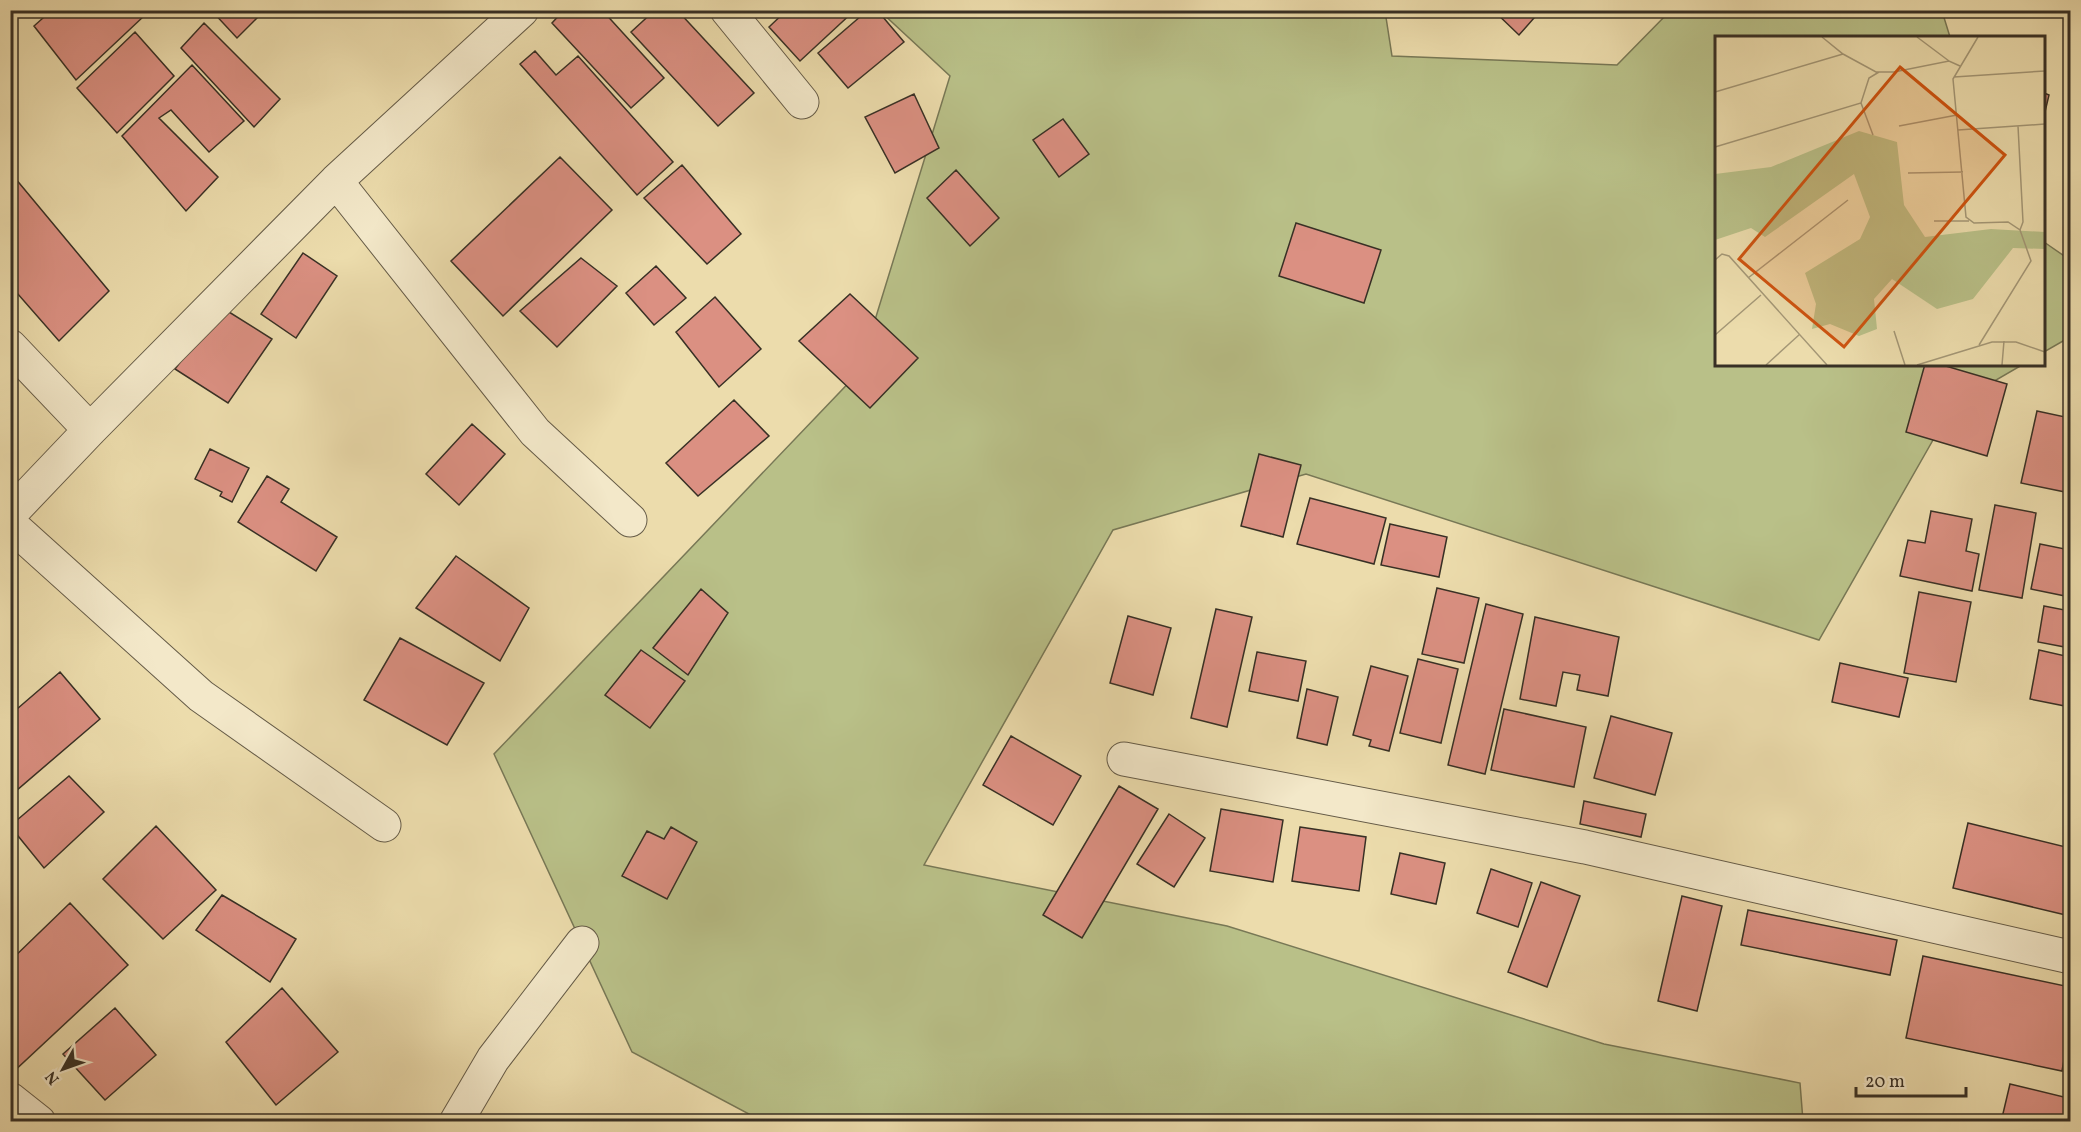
<svg xmlns="http://www.w3.org/2000/svg" width="2081" height="1132" font-family="Vollkorn,serif">
  <rect width="100%" height="100%" fill="#ecdcac"/>
  <filter id="stains"><feTurbulence type="fractalNoise" baseFrequency=".00333" numOctaves="4"/><feColorMatrix values="0 0 0 0 .2 0 0 0 0 .09 0 0 0 0 .02 0 0 0 .5 -.17"/></filter>
  <radialGradient id="worn" r=".72"><stop offset=".6" stop-color="#630" stop-opacity="0"/><stop offset="1" stop-color="#630" stop-opacity=".3"/></radialGradient>
  <!-- green -->
  <path fill="#b9c088" stroke="#787856" stroke-width="1.5" d="M880 11H1385L1392 56 1617 65 1670 11H1942L1950 37 1716 38V364L2022 365 1953 405 1819 640 1306 474 1113 530 924 865 1227 926 1604 1044 1800 1083 1803 1121H762L632 1052 494 754 859 372 950 76Z
    M2044 242 2070 260V337L2044 352Z"/>
  <!-- building -->
  <path fill="#db9082" stroke="#383025" stroke-width="1.5" d="M52 10H139L144 16 76 80 34 26Z
    M211 10H265L237 38Z
    M564 10H602L664 78 631 108 552 23Z
    M655 10H677L754 93 718 126 631 32Z
    M787 10H855L800 61 769 27Z
    M868 10H877L904 42 848 88 818 53Z
    M1493 10H1541L1519 35Z
    M204 23 280 99 254 127 181 48Z
    M135 32 174 76 117 133 77 88Z
    M535 51 556 75 578 56 673 162 637 195 520 64Z
    M192 65 244 121 209 152 171 110 159 118 218 177 186 211 122 136Z
    M2044 93 2049 95 2044 116Z
    M914 94 939 148 895 173 865 117Z
    M1063 119 1089 154 1059 177 1033 140Z
    M560 157 612 210 503 316 451 261Z
    M682 165 741 234 707 264 644 198Z
    M956 170 999 218 970 246 927 198Z
    M10 172 109 291 59 341 10 285Z
    M1296 223 1381 250 1364 303 1279 276Z
    M303 253 337 276 296 338 261 314Z
    M581 258 617 286 557 347 520 311Z
    M656 266 686 298 654 325 626 293Z
    M850 294 918 358 870 408 799 341Z
    M715 297 761 349 719 387 676 332Z
    M221 307 272 339 228 403 175 369Z
    M1925 364H1939L2007 384 1987 456 1906 432Z
    M734 400 769 436 698 496 666 463Z
    M2037 411 2070 418V493L2021 483Z
    M472 424 505 454 459 505 426 474Z
    M210 449 249 468 232 502 220 496 222 492 195 479Z
    M1259 454 1301 465 1283 537 1241 526Z
    M267 476 289 489 281 502 337 537 316 571 238 522Z
    M1310 498 1386 518 1374 564 1297 544Z
    M1995 505 2036 513 2022 598 1979 590Z
    M1931 511 1972 519 1966 551 1979 554 1972 591 1900 576 1908 540 1925 543Z
    M1390 524 1447 537 1439 577 1381 565Z
    M2040 544 2070 550V597L2031 589Z
    M456 556 529 608 500 661 416 608Z
    M1437 588 1479 598 1464 663 1422 654Z
    M701 589 728 613 688 675 653 648Z
    M1919 592 1971 602 1956 682 1904 673Z
    M1486 604 1523 614 1485 774 1448 765Z
    M2044 606 2070 611V648L2038 642Z
    M1216 609 1252 617 1227 727 1191 718Z
    M1128 616 1171 628 1153 695 1110 683Z
    M1535 617 1619 637 1608 696 1577 690 1580 675 1563 672 1556 706 1520 699Z
    M400 638 484 683 447 745 364 700Z
    M641 650 685 681 650 728 605 695Z
    M2039 650 2070 657V707L2030 699Z
    M1257 652 1306 661 1298 701 1249 691Z
    M1418 659 1458 669 1441 743 1400 733Z
    M1840 663 1908 678 1899 717 1832 702Z
    M1371 666 1408 676 1389 751 1369 746 1371 740 1353 735Z
    M60 672 100 719 10 796V715Z
    M1307 689 1338 697 1327 745 1297 738Z
    M1504 709 1586 727 1574 787 1491 770Z
    M1611 716 1672 733 1655 795 1594 778Z
    M1011 736 1081 776 1053 825 983 785Z
    M69 776 104 812 44 868 10 826Z
    M1119 786 1158 809 1082 938 1043 915Z
    M1584 801 1646 814 1641 837 1580 824Z
    M1221 809 1283 820 1273 882 1210 871Z
    M1169 814 1205 838 1174 887 1137 864Z
    M1968 823 2070 848V916L1953 888Z
    M156 826 216 890 163 939 103 879Z
    M671 827 697 842 667 899 622 876 647 831 664 839Z
    M1300 827 1366 837 1359 891 1292 881Z
    M1400 853 1445 863 1436 904 1391 894Z
    M1491 869 1532 883 1518 927 1477 913Z
    M1541 882 1580 896 1547 987 1508 972Z
    M222 895 296 939 270 982 196 930Z
    M1682 896 1722 906 1697 1011 1658 1001Z
    M70 903 128 965 11 1074 10 961Z
    M1748 910 1897 940 1890 975 1741 945Z
    M1923 956 2070 987V1028L2062 1071 1906 1038Z
    M282 988 338 1052 276 1105 226 1042Z
    M115 1008 156 1055 105 1100 63 1054Z
    M2010 1084 2068 1098 2063 1122H2001Z"/>
  <g fill="none" stroke-linecap="round" stroke-linejoin="round">
    <!-- minor casing -->
    <g stroke="#655b47" stroke-width="35">
      <path id="minor" d="M727 10 802 102
        M336 181 535 432 630 520
        M10 346 90 430
        M10 514 90 430 336 181 522 10
        M10 524 201 696 384 825
        M1124 759 1585 847 2070 957
        M10 1099 39 1122
        M456 1122 493 1059 582 943"/>
    </g>
    <!-- minor -->
    <use href="#minor" stroke="#f3e8c9" stroke-width="33"/>
  </g>
  <!-- overview -->
  <g transform="translate(1715 36)">
    <rect width="330" height="330" fill="#ecdcac"/>
    <path d="M144 95 182 106 189 169 210 201 276 193 330 196V213L298 212 258 263 222 273 177 243 159 263 162 293 144 300 115 288 97 293 101 268 90 237 145 203 155 181 139 138 50 201 36 192 0 204V138L56 131Z" fill="#b9c088"/>
    <path fill="none" stroke="#a49776" stroke-width="1.5" d="M107 1 128 18 161 36H179L234 25 245 30M202 1 234 25M263 1 238 43 251 181 259 187 293 186 305 194 316 225 264 309M239 41 330 35M0 56 128 18M146 67 158 99M184 90 242 79M303 90 308 186 305 194M243 94 330 88M0 111 146 67 154 42 164 36M193 137 248 136M219 185H254M0 224 7 218 14 220 112 329M33 242 133 164M179 295 190 329M0 299 46 259M51 329 85 298M202 329 277 306H301L330 316M287 329 289 305"/>
    <path fill="#ce5310" fill-opacity="0.15" stroke="#ce5310" stroke-width="3" d="M185 31 290 119 129 311 24 223Z"/>
    <rect width="330" height="330" fill="none" stroke="#383025" stroke-width="3"/>
  </g>
  <!-- margin -->
  <rect width="2081" height="1132" fill="none" stroke="#ecdcac" stroke-width="36"/>
  <rect x="12" y="12" width="2057" height="1108" fill="none" stroke="#383025" stroke-width="3"/>
  <rect x="18" y="18" width="2045" height="1096" fill="none" stroke="#383025" stroke-width="1.5"/>
  <!-- north arrow -->
  <g transform="translate(63 1069) rotate(230)" stroke="#f3e8c9" stroke-width="4.5" paint-order="stroke">
  <path d="M0-4.5L10 22L0 15L-10 22Z" fill="#383025"/>
  <text y="-9" font-size="16" font-weight="bold" text-anchor="middle" fill="#383025">N</text>
  </g>
  <!-- scale -->
  <path d="M1856 1087v9h110v-9" fill="none" stroke="#383025" stroke-width="3"/>
  <text x="1865" y="1087" font-size="18" fill="#383025" stroke="#f3e8c9" stroke-width="4.5" paint-order="stroke">20 m</text>
  <rect width="100%" height="100%" filter="url(#stains)"/>
  <rect width="100%" height="100%" fill="url(#worn)"/>
</svg>
